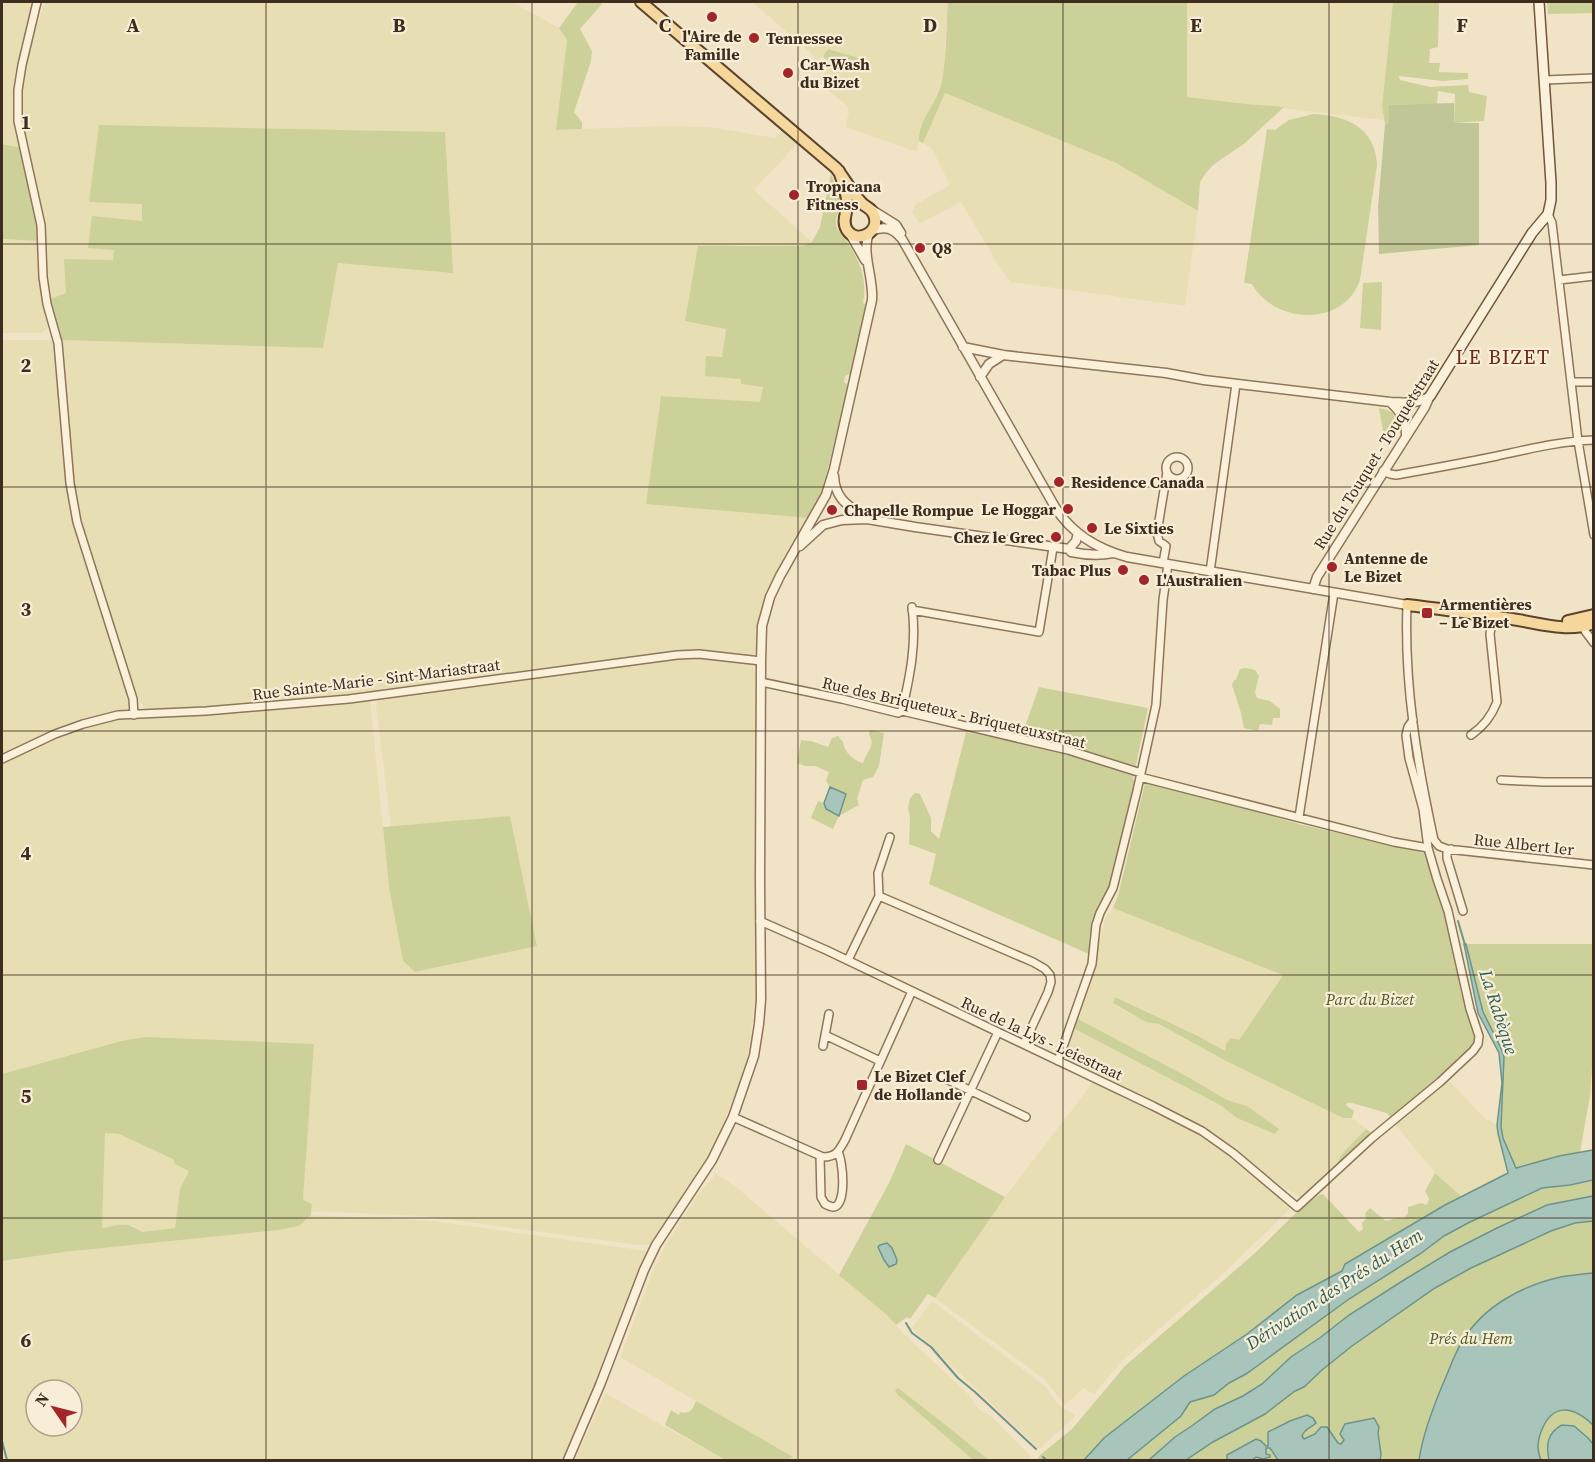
<svg xmlns="http://www.w3.org/2000/svg" width="1595" height="1462" font-family="'Source Serif 4',serif">
  <rect width="100%" height="100%" fill="#f1e4c6"/>
  <!-- farmland -->
  <path fill="#e8deb3" fill-rule="evenodd" d="M2 2H34L15 86 14 101 15 116 22 148 2 144Z
    M45 2H512L559 28 567 39 556 130 665 126 710 127 775 138 783 129 798 143 754 190 812 242 803 246 734 245 685 321 726 328 722 357 741 379V384L763 387 760 403 661 396 646 504 809 518 765 598 758 627 756 653 752 656 691 651 659 653 392 690 158 711 144 707 138 699 104 599 81 524 75 493 61 340 323 348 142 204V221L115 250 113 260 66 293 50 299 46 282 45 236 41 208 20 119V95L25 63Z
    M752 2H948L944 66 940 88 919 132V141L917 152 845 127 849 112 847 106 818 82 831 64 827 60 829 57 867 69 871 62 828 49 816 63 812 54Z
    M1187 2H1393L1382 106 1384 120 1187 97Z
    M944 93 1116 163 1198 211 1185 306 1011 282 1002 271 961 202 920 223 912 213 915 205 950 185 932 149 923 143Z
    M2 239 40 241 39 266 41 289 49 323V327L42 333H2Z
    M2 340H48L53 341 55 345 63 444 72 511 77 533 131 701 129 707 125 711 120 713 2 756Z
    M690 656 718 658 749 664 754 668 755 673 756 688 757 989 750 1041 745 1073 732 1103 711 1151 702 1168 667 1219 651 1245H638L423 1216 312 1211V1204L303 1200 314 1044 120 1041 2 1074V763L80 729 115 720 253 711 370 700 389 887 415 972 537 946 510 816 391 827 376 705 378 699Z
    M1113 908 1283 974 1239 1040 1225 1051 1198 1036 1116 997 1113 1004 1146 1022 1158 1024 1226 1061 1343 1118H1352L1366 1129 1341 1155 1340 1164 1311 1191 1301 1198 1265 1176 1189 1122 1063 1057 1073 1028 1220 1105 1237 1118 1279 1129 1247 1106 1227 1100 1188 1077 1076 1018 1096 957 1105 918Z
    M1447 1079 1485 1118 1497 1125 1498 1133 1509 1173 1462 1197 1435 1173 1394 1123Z
    M1094 1081 1207 1137 1228 1153 1291 1208 1224 1273 1123 1360 1094 1394 1083 1388 1065 1405 1044 1379 935 1298 1005 1197Z
    M105 1133 119 1134 174 1159 189 1171 180 1189 175 1228 142 1232 133 1225 102 1228Z
    M716 1174 736 1187 888 1316 901 1331 968 1394 979 1409 992 1417 1031 1456 1030 1460H989L942 1422 898 1388 897 1394 973 1460H787L792 1457 620 1357 654 1268 665 1246 699 1193Z
    M311 1215 434 1221 647 1251 607 1361 564 1460H2V1261L64 1252 279 1230 299 1226ZM36 1390H72V1426H36Z
    M932 1301 1046 1387 1056 1402 1062 1408 1074 1414 1075 1417 1039 1449 912 1328Z
    M605 1393 660 1424 725 1460H575Z"/>
  <!-- green -->
  <path fill="#ccd199" fill-rule="evenodd" d="M578 2H600L602 4 580 29 592 51 591 61 574 112 582 122V129L556 130 567 40 559 28Z
    M948 2H1187V97L1247 104 1284 107 1245 143 1213 165 1206 173 1200 182 1198 211 1116 163 945 93 923 143 919 141C918 121 936 104 941 85 947 58 946 29 948 2Z
    M1393 2H1439L1438 47 1430 49 1429 63H1440L1439 72 1468 73V79L1443 81 1399 76 1400 80 1430 87 1468 85 1469 92 1487 96 1484 121 1454 123 1455 94 1438 91 1437 104 1389 105V123L1385 124 1382 106Z
    M1547 2H1591L1593 7V13L1548 14Z
    M828 49 872 62 867 69 830 57 827 60 823 56Z
    M1313 114C1346 115 1376 128 1377 165L1360 280C1344 327 1275 325 1252 284L1244 283 1267 129 1275 130 1289 120Z
    M99 125 445 132 453 273 338 263 323 348 61 340 50 299 66 293 64 259 113 260 114 250 88 248 92 216 142 221V204L89 202Z
    M2 144 22 148 40 241 2 239Z
    M831 174C835 184 841 195 839 206 839 213 835 218 836 225 838 232 842 235 846 240 859 259 868 280 863 303L868 305 853 373 845 376 844 381 848 386 823 489 809 518 646 504 661 396 760 402 763 387 741 384V379L705 376 706 356 722 357 726 329 685 321 698 246H803L812 242 820 227Z
    M1382 282 1381 330 1360 328 1363 283Z
    M1379 408C1400 411 1402 425 1392 441L1383 431Z
    M1246 668 1255 670 1259 676 1255 692 1257 698 1270 701 1280 709V718H1273L1272 725 1260 724 1258 731 1244 728 1241 713 1232 685 1234 680H1236L1240 669Z
    M1039 687 1148 708 1133 779 1136 782 1111 887 1096 913 1092 923 1089 940V954L929 884 936 854 909 844 910 818 908 807 910 798 915 793 920 794 931 818V831L939 839 966 732 1019 743Z
    M870 730 884 733 879 766 873 777 863 780 857 799 859 805 839 816 833 829 811 818 818 801 824 803 826 809 846 794 830 787 826 781 829 772 815 766H805L797 763 801 740 811 741 828 747 832 738 838 736 843 742C844 752 854 761 863 763 867 750 876 747 869 734Z
    M1146 779 1299 824 1428 854 1446 919 1461 993 1474 1030 1476 1038 1473 1045 1465 1054 1391 1118 1387 1113 1352 1103H1347L1346 1105 1354 1111 1352 1118H1343L1226 1061 1159 1024 1146 1022 1113 1003 1115 997 1198 1036 1225 1051 1226 1044 1231 1038 1239 1040 1283 975 1113 908 1118 896Z
    M510 816 537 946 415 972 403 961 389 887 383 827Z
    M1466 944H1593L1594 1039 1590 1096 1580 1152 1516 1168 1503 1138 1501 1127 1503 1085 1500 1046 1483 1012Z
    M1076 1018 1188 1077 1227 1100 1247 1106 1279 1129 1275 1134 1237 1118 1220 1105 1073 1028Z
    M145 1037 314 1044 303 1200 312 1204 311 1215 299 1226 279 1230 64 1252 2 1261V1074L121 1041ZM105 1133 119 1134 173 1159 175 1164 189 1171 180 1189 175 1228 142 1232C126 1221 120 1225 102 1228Z
    M1366 1129 1373 1134 1340 1164 1338 1162 1341 1155Z
    M906 1144 1005 1197 935 1298 928 1294 910 1319 907 1317 896 1325 888 1316 839 1275 889 1183Z
    M1593 1155V1460H1037L1040 1455 1072 1429 1125 1366 1255 1253 1299 1210 1319 1195 1323 1194 1359 1232 1363 1229 1362 1223 1366 1219 1365 1213 1370 1208 1386 1221C1394 1220 1393 1217 1404 1218L1408 1213V1207L1421 1203 1427 1205 1429 1199 1425 1191 1435 1173 1462 1197 1445 1205 1345 1264 1342 1271 1297 1295Z
    M898 1388 942 1422 989 1460H973L897 1394 895 1390Z
    M696 1401 793 1457 787 1460H725L665 1425 671 1410 679 1415 680 1412C691 1414 692 1410 696 1401Z"/>
  <!-- cemetery -->
  <path fill="#c1c698" d="M1454 103V123H1479V245L1379 254 1378 207 1385 124 1389 123V105Z"/>
  <!-- water -->
  <path fill="#a8c5bc" stroke="#6d948a" stroke-width="1.5" d="M830 787 846 794 839 816 826 809 824 803Z
    M1464 944H1466L1483 1012 1500 1046 1504 1057 1501 1127 1503 1138 1516 1168 1559 1156 1593 1150V1180L1570 1185 1542 1188 1468 1223 1444 1236 1420 1254 1349 1299 1246 1374 1229 1383 1214 1395 1190 1402 1181 1416 1127 1460H1084L1104 1438 1184 1376 1247 1334 1297 1295 1342 1271 1345 1264 1445 1205 1508 1173 1498 1133 1497 1125 1502 1083 1499 1053 1478 1013Z
    M1593 1196V1221L1575 1223 1551 1231 1471 1268 1435 1288 1352 1346 1322 1370 1304 1387 1295 1391 1265 1414 1213 1442 1186 1460H1149L1175 1437 1193 1425 1215 1409 1243 1396 1262 1384 1291 1357 1321 1337 1349 1315 1404 1280 1450 1252 1497 1228 1547 1205Z
    M887 1243 892 1248 897 1260 896 1264 889 1267 884 1260 878 1247 880 1245Z
    M1593 1273V1425C1573 1406 1552 1402 1541 1432 1537 1443 1537 1450 1541 1460H1419C1423 1434 1432 1411 1442 1386 1449 1371 1454 1354 1463 1340 1484 1306 1523 1285 1561 1277 1572 1275 1583 1274 1593 1273Z
    M1307 1415 1313 1418 1316 1423C1311 1428 1304 1429 1302 1436L1304 1439 1315 1434 1321 1427H1327L1338 1443 1341 1444 1344 1440 1340 1434 1345 1424 1374 1418 1379 1427 1378 1433 1381 1454 1380 1460H1278L1270 1448H1266V1454L1270 1455V1457L1263 1459 1256 1457 1252 1460H1227V1455L1256 1439 1261 1441 1266 1446H1268V1432L1290 1421Z
    M1562 1425 1574 1426 1588 1438 1593 1444V1460H1549C1546 1445 1547 1433 1562 1425Z"/>
  <g fill="none" stroke-linecap="round" stroke-linejoin="round">
    <!-- stream -->
    <path stroke="#6d948a" stroke-width="2" d="M1458 921 1465 945
      M906 1323 912 1333 931 1347 958 1378 975 1392 1036 1449
      M2 1441 7 1460
      M1043 1457 1046 1460"/>
    <!-- minor casing -->
    <g stroke="#8f755a" stroke-width="10">
      <path id="minor" d="M37 2 22 65 18 90V121L41 225 43 277 47 304 58 343 70 483 77 522 133 699 134 715
        M1545 80 1594 78
        M1548 214 1552 223 1578 441 1594 535
        M1559 280 1594 276
        M1571 382H1594
        M1166 468a11 11 0 1 1 22 0a11 11 0 1 1-22 0Z
        M1383 471 1390 474 1396 475C1430 469 1463 463 1497 456 1529 449 1561 441 1594 440
        M1163 563 1166 546 1159 541 1157 533 1167 472
        M1210 572 1236 384
        M1407 605C1404 684 1417 762 1434 840L1439 846 1447 849 1594 865
        M912 610 1039 632 1053 548
        M1583 625 1585 631 1594 643
        M761 682 842 699 898 713 902 711 1068 750 1141 773
        M902 711C910 676 917 642 912 607
        M1471 735C1483 727 1492 715 1497 702L1490 634 1493 616
        M2 759 55 734 83 724 118 715 206 711 349 699 677 655 699 654 761 661
        M1140 777 1394 842 1428 848
        M1501 780 1544 782H1594
        M1299 817 1334 593
        M890 837 878 873 879 896 1033 962 1045 969 1050 975 1051 982 1048 992 1024 1044
        M1451 849 1447 853V858L1463 911
        M760 921 826 950 1153 1106 1202 1131 1233 1153 1297 1207 1372 1138 1440 1082 1473 1051 1478 1044 1479 1036 1470 1009 1448 911 1437 879 1428 848 1423 809 1409 758 1406 735 1408 727 1413 720
        M848 960 879 896
        M825 1035 880 1061
        M823 1046 829 1014
        M1058 1061 1092 964 1096 925 1100 913 1113 888 1137 791 1156 705 1163 600 1168 564
        M942 1077 1026 1117
        M733 1117 823 1157C836 1157 839 1151 845 1140L912 991
        M820 1156 821 1197 825 1204C827 1205 831 1207 834 1207 847 1204 843 1161 838 1152
        M938 1160 998 1032"/>
    </g>
    <!-- tertiary casing -->
    <g stroke="#8f755a" stroke-width="11">
      <path id="tertiary" d="M872 210 896 225 901 233
        M873 230C886 226 893 228 902 239L1055 507C1072 534 1098 549 1127 557L1407 605
        M849 232 865 260
        M963 347 1003 355 1166 373 1204 380 1390 402C1404 402 1417 405 1430 396
        M980 377 989 364 1003 355
        M1390 402C1401 412 1406 420 1406 435
        M834 476C835 500 849 506 867 519
        M800 546 823 525 842 520 867 519 915 527 1069 549 1071 552C1086 555 1098 556 1113 553
        M1069 549 1076 541 1078 533
        M1313 589 1317 577 1425 407 1429 398
        M568 1460 600 1385 644 1270 656 1245 712 1160 733 1117 754 1056 759 1024 761 1000 760 880 761 661 762 626 770 597 780 576 826 495 834 469 872 300C874 278 861 253 869 233"/>
    </g>
    <!-- secondary casing -->
    <g stroke="#71563d" stroke-width="12">
      <path id="secondary" d="M1430 396 1532 233 1548 214 1551 200V183L1539 2"/>
    </g>
    <!-- primary casing -->
    <g stroke="#5c432e" stroke-width="14">
      <path id="primary" d="M641 2 836 168C845 179 855 198 864 205 868 208 872 209 874 215 881 232 857 245 847 230 842 222 846 215 847 207 848 194 843 183 839 171
        M1407 605C1442 609 1477 614 1512 619 1539 623 1567 633 1594 623
        M1568 621 1594 615"/>
    </g>
    <!-- minor -->
    <use href="#minor" stroke="#fbf1db" stroke-width="7"/>
    <!-- tertiary -->
    <use href="#tertiary" stroke="#fbf1db" stroke-width="8"/>
    <!-- secondary -->
    <use href="#secondary" stroke="#fbf1db" stroke-width="9"/>
    <!-- primary -->
    <use href="#primary" stroke="#f6d89d" stroke-width="10"/>
  </g>
  <!-- grid -->
  <path fill="none" stroke="#3e2d1f" stroke-width="1.5" stroke-opacity="0.55" d="M266 2V1460M532 2V1460M798 2V1460M1063 2V1460M1329 2V1460M2 244H1594M2 487H1594M2 731H1594M2 975H1594M2 1218H1594"/>
  <!-- markers -->
  <g fill="#a22529" stroke="#f8eed7" stroke-width="2">
    <circle cx="712" cy="17" r="6"/>
    <circle cx="754" cy="38" r="6"/>
    <circle cx="788" cy="73" r="6"/>
    <circle cx="794" cy="195" r="6"/>
    <circle cx="920" cy="248" r="6"/>
    <circle cx="1059" cy="482" r="6"/>
    <circle cx="1068" cy="509" r="6"/>
    <circle cx="832" cy="510" r="6"/>
    <circle cx="1092" cy="528" r="6"/>
    <circle cx="1056" cy="537" r="6"/>
    <circle cx="1332" cy="567" r="6"/>
    <circle cx="1123" cy="570" r="6"/>
    <circle cx="1144" cy="580" r="6"/>
    <rect x="1421" y="607" width="12" height="12" rx="3"/>
    <rect x="856" y="1079" width="12" height="12" rx="3"/>
  </g>
  <g text-anchor="middle" dominant-baseline="central" stroke-width="4.5" stroke-linejoin="round" paint-order="stroke">
    <!-- poi labels -->
    <g font-size="16" font-weight="bold" fill="#3e2d1f" stroke="#f8eed7" text-anchor="start">
      <text x="712" y="36" text-anchor="middle">l'Aire de<tspan x="712" dy="18">Famille</tspan></text>
      <text x="766" y="38">Tennessee</text>
      <text x="800" y="64">Car-Wash<tspan x="800" dy="18">du Bizet</tspan></text>
      <text x="806" y="186">Tropicana<tspan x="806" dy="18">Fitness</tspan></text>
      <text x="932" y="248">Q8</text>
      <text x="1071" y="482">Residence Canada</text>
      <text x="1056" y="509" text-anchor="end">Le Hoggar</text>
      <text x="844" y="510">Chapelle Rompue</text>
      <text x="1104" y="528">Le Sixties</text>
      <text x="1044" y="537" text-anchor="end">Chez le Grec</text>
      <text x="1344" y="558">Antenne de<tspan x="1344" dy="18">Le Bizet</tspan></text>
      <text x="1111" y="570" text-anchor="end">Tabac Plus</text>
      <text x="1156" y="580">L'Australien</text>
      <text x="1439" y="604">Armentières<tspan x="1439" dy="18">– Le Bizet</tspan></text>
      <text x="874" y="1076">Le Bizet Clef<tspan x="874" dy="18">de Hollande</tspan></text>
    </g>
    <!-- street labels -->
    <g font-size="16" fill="#3e2d1f" stroke="#f8eed7">
      <text transform="translate(1376 454) rotate(-58)">Rue du Touquet - Touquetstraat</text>
      <text transform="translate(376 679) rotate(-7)">Rue Sainte-Marie - Sint-Mariastraat</text>
      <text transform="translate(954 712) rotate(13)">Rue des Briqueteux - Briqueteuxstraat</text>
      <text transform="translate(1524 844) rotate(6)">Rue Albert Ier</text>
      <text transform="translate(1042 1038) rotate(25)">Rue de la Lys - Leiestraat</text>
    </g>
    <!-- park labels -->
    <g font-size="16" font-style="italic" fill="#4f5c24" stroke="#f8eed7">
      <text x="1370" y="999">Parc du Bizet</text>
      <text x="1471" y="1338">Prés du Hem</text>
    </g>
    <!-- water labels -->
    <g font-size="18" font-style="italic" fill="#2d5f5a" stroke="#f8eed7">
      <text transform="translate(1499 1012) rotate(72)">La Rabèque</text>
      <text transform="translate(1334 1289) rotate(-33)">Dérivation des Prés du Hem</text>
    </g>
    <!-- quarter labels -->
    <g font-size="20" letter-spacing="1.5" fill="#6e2b1b" stroke="#f8eed7">
      <text x="1503" y="357">LE BIZET</text>
    </g>
  </g>
  <g font-size="20" text-anchor="middle" font-weight="bold" fill="#3e2d1f" stroke="#f8eed7" stroke-width="4.5" stroke-linejoin="round" paint-order="stroke">
    <text x="133" y="32">A</text>
    <text x="399" y="32">B</text>
    <text x="665" y="32">C</text>
    <text x="930" y="32">D</text>
    <text x="1196" y="32">E</text>
    <text x="1462" y="32">F</text>
    <text x="26" y="129">1</text>
    <text x="26" y="372">2</text>
    <text x="26" y="616">3</text>
    <text x="26" y="860">4</text>
    <text x="26" y="1103">5</text>
    <text x="26" y="1347">6</text>
  </g>
  <!-- border -->
  <rect width="1595" height="1462" fill="none" stroke="#3e2d1f" stroke-width="6"/>
  <!-- north arrow -->
  <g transform="translate(54 1408) rotate(305)"><circle r="28" fill="#f8eed7" stroke="#aea18d" stroke-width="1.5"/>
  <path d="M0-4.5L10 22L0 15L-10 22Z" fill="#a22529"/>
  <text y="-9" font-size="16" font-weight="bold" text-anchor="middle" fill="#3e2d1f">N</text>
  </g>
</svg>
